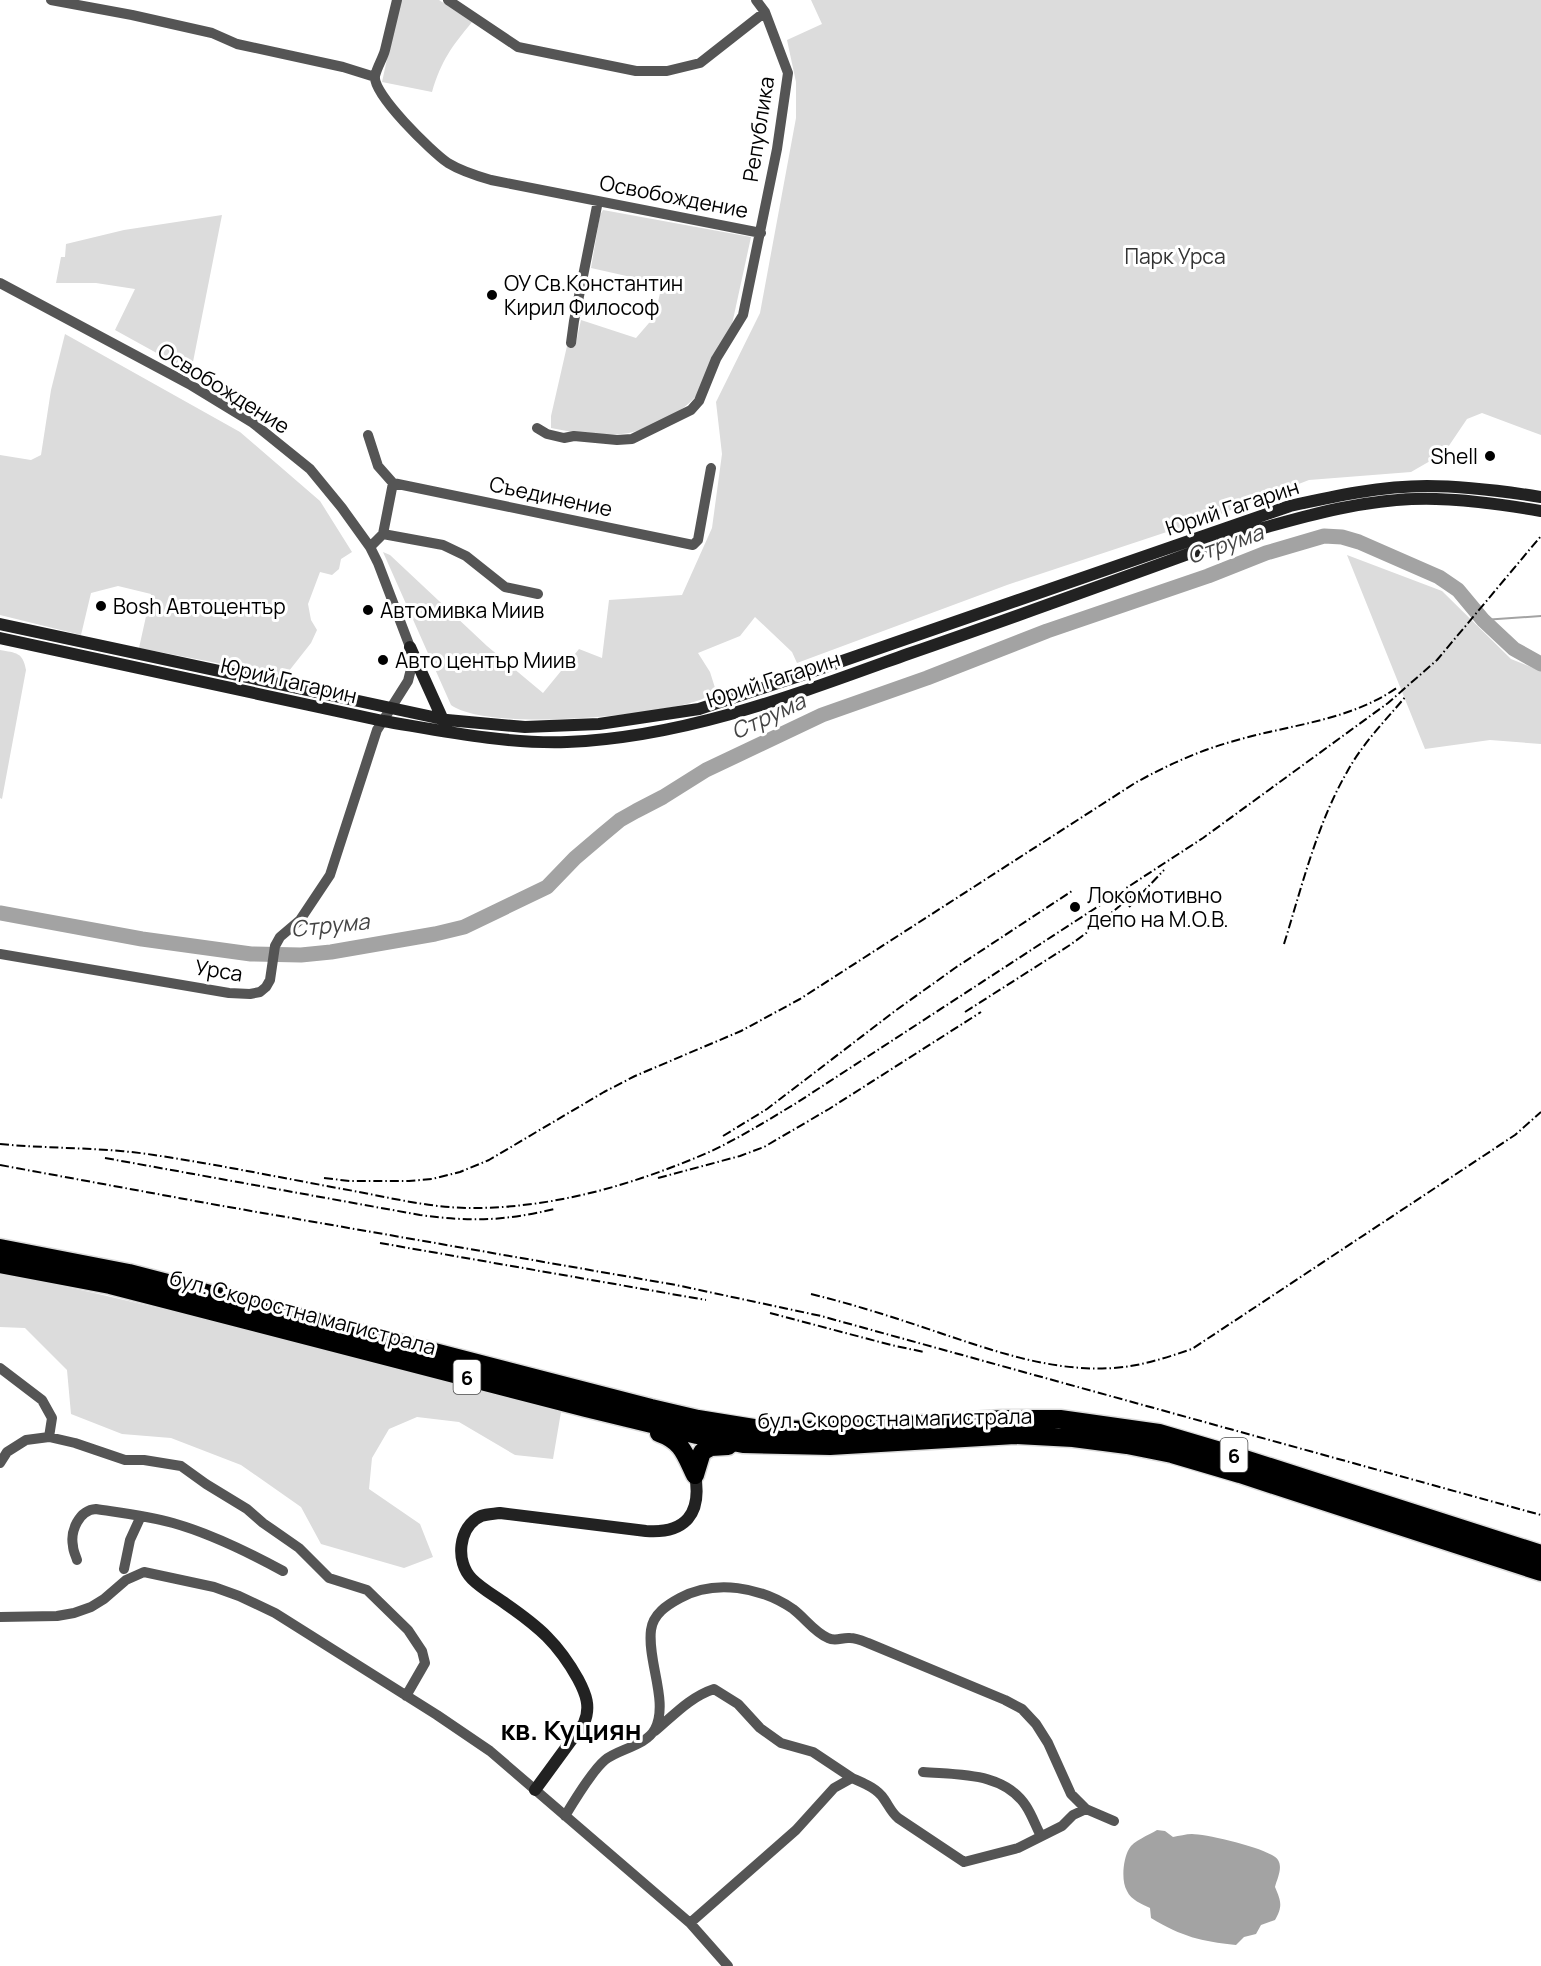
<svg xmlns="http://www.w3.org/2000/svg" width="1541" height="1966" font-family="Manrope,sans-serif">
  <rect width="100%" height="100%" fill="#fff"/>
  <!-- green -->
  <path fill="#dcdcdc" d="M400 0H439L472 22C451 48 442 59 432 92L382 82Z
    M811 0H1541V435L1482 413 1467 419 1444 453 1411 472 1309 480 1218 515 1007 585 797 663 792 652 755 617 740 636 698 653 710 672 716 691C710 694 705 698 700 700 655 716 488 732 451 705L383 552 390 555 487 646 543 693 579 649 602 658 609 600 682 595 712 528 722 454 716 402 760 313 796 118V82L787 40 822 24Z
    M603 210 751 237 731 329 697 395C687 407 674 415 659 421 649 426 640 431 629 433 604 437 575 433 551 428V416L567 346 575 347 581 320 636 338 655 316 662 284 591 268 600 215Z
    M222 215 191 372 115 330 135 289 96 283H56L61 257H65L66 244 124 230Z
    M65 334 240 432 320 501 352 552 341 559 339 569 332 575 320 572 308 604 311 620 317 630 311 643 285 676 139 648 151 594 118 586 91 593 81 635 0 615V455L31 460 41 455 51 390Z
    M1347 555 1442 591 1511 659 1541 671V744L1490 740 1425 749Z
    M0 650C16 653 23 652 26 670L2 799 0 798Z
    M0 1273C189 1311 374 1363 561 1412L553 1459 515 1455 459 1422 417 1417 389 1429 372 1458 369 1489 420 1524 433 1557 404 1568 321 1544 301 1507 241 1465 171 1438 122 1434 71 1414 67 1370 25 1328 0 1327Z"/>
  <!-- water -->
  <path fill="#a3a3a3" d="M1157 1830 1165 1831 1173 1837C1179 1836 1186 1834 1192 1834 1206 1834 1272 1849 1278 1860 1283 1868 1277 1879 1275 1887 1281 1901 1283 1906 1275 1920L1261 1925 1256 1934 1244 1937 1236 1945C1200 1941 1183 1937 1151 1918L1150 1908C1142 1904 1131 1900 1127 1891 1121 1881 1123 1859 1129 1849 1133 1841 1149 1835 1157 1830Z"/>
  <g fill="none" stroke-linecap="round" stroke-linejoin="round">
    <!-- stream -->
    <path stroke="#a3a3a3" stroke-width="2" d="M1483 620 1541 616"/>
    <!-- river -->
    <path stroke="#a3a3a3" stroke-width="15" d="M0 913 142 939 251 954 301 955 331 952 435 934 464 927 547 887 575 858 602 835 620 820 636 811 663 797 706 770 822 715 927 678 1047 631 1208 576 1266 553 1324 536 1342 537 1359 542 1439 577 1458 590 1483 620 1514 649 1541 664"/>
    <!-- highway casing -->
    <g stroke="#dbdbdb" stroke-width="21">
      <path id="highway" d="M0 1248 129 1273 651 1408 698 1419 760 1429 827 1430 1002 1419H1060L1159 1433 1220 1451 1541 1554
        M0 1264 110 1285 586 1408 697 1435 743 1444 830 1446 1015 1435 1073 1438 1127 1445 1172 1454 1240 1474 1541 1572
        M659 1433C682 1441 685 1454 695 1475
        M695 1475 702 1452 711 1447 728 1446"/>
    </g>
    <!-- street -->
    <path stroke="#555" stroke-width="10" d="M51 0 132 15 212 33 237 44 343 67 375 77
      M397 0C393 17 389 33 385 50 383 58 377 67 375 76 372 94 432 152 448 163 461 171 477 176 491 180L761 233
      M448 0 518 47 636 71H667L700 63 765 12
      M0 283 189 384 253 423 310 469 342 508 370 547 378 563 410 647 413 661 408 681 377 730 330 875 300 920 280 937 275 946 270 980 266 987 260 992 250 994 229 993 0 954
      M571 343 574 321 598 201
      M537 428 547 434 564 438 574 436 617 440 632 439 691 410 699 401 716 359 743 315 777 149 788 73 765 12 756 0
      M368 435 378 466 393 483
      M383 534 443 545 466 556 505 587 538 594
      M370 547 383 534 393 483 693 545 698 540 711 468
      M0 1368 42 1400 52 1418 49 1437
      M0 1463 7 1452 26 1440 49 1437 75 1443 125 1460H144L181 1466 206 1484 247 1509 263 1523 299 1548 329 1578 367 1590 408 1630 422 1651 425 1663 406 1696
      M77 1560C76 1556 73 1551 73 1546 70 1531 79 1510 96 1509 122 1513 148 1516 173 1523 212 1534 248 1552 283 1571
      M124 1569 130 1540 141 1516
      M0 1617 57 1616 74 1613 91 1607 104 1599 126 1580 144 1572 214 1587 239 1596 275 1613 437 1715 490 1751 690 1923 728 1966
      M655 1731C674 1715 690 1697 714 1689L738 1704 760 1728 781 1743 813 1752 852 1778
      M923 1772C959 1775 1004 1772 1026 1806 1032 1815 1036 1827 1041 1836
      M565 1816C574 1801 593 1770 605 1760 618 1749 646 1746 655 1729 669 1702 647 1661 651 1630 653 1614 667 1605 680 1598 715 1579 761 1587 793 1609 805 1618 814 1632 828 1638 836 1642 842 1637 850 1638 856 1638 863 1641 868 1643L1005 1700 1022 1709 1036 1724 1048 1743 1071 1794 1086 1809
      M690 1923 796 1830 834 1788 852 1778C863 1783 877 1788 884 1799 889 1806 891 1812 898 1818L964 1862 1018 1848 1062 1826 1073 1815 1086 1809 1114 1821"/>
    <!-- secondary -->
    <path stroke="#222" stroke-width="12" d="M0 624 447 720 525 727 599 724 699 709 799 676 1290 506C1335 496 1381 486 1427 486 1465 486 1503 491 1541 497
      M0 638 383 721C443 731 505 744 567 742 686 737 797 694 908 654 1021 615 1133 574 1246 533 1307 515 1371 497 1436 499 1471 500 1506 505 1541 511
      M410 647 443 720
      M535 1790 584 1723C591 1707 586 1694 578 1679 558 1643 539 1627 506 1604 495 1596 482 1589 472 1579 455 1562 458 1527 481 1516 487 1514 493 1514 500 1513L646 1531C686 1534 702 1513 695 1475"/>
    <!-- highway -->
    <use href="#highway" stroke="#000" stroke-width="18"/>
    <!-- rail -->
    <path stroke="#000" stroke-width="2" stroke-dasharray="9 3 1.5 3" stroke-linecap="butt" d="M1129 907 1164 870
      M1284 944C1302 886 1317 824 1347 772 1362 744 1386 720 1406 696
      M965 1012 1070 945 1093 928 1133 895
      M723 1136 767 1109 895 1011 955 968 1072 891
      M0 1144C51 1149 103 1147 154 1155 221 1165 287 1179 354 1191 391 1198 428 1207 466 1208 550 1209 630 1186 707 1153 738 1139 768 1120 798 1102L1203 838 1388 703 1437 660 1541 536
      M105 1158 420 1215C471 1222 504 1221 554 1209
      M0 1165 217 1205 676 1285 821 1316 1541 1515
      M324 1178 350 1181H409L432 1179 460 1172 489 1160 604 1092 635 1076 741 1031 800 999 1135 783C1169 764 1203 749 1241 739 1295 724 1351 720 1398 687
      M658 1178 740 1156 764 1147 829 1109 981 1012
      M380 1243 706 1300
      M811 1294C856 1305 899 1319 943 1334 997 1352 1054 1372 1113 1368 1142 1366 1165 1358 1192 1349L1515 1135 1541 1112
      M770 1313 891 1345 924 1352"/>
  </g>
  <!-- markers -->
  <g fill="#000" stroke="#fff" stroke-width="2">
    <circle cx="492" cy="295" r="6"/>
    <circle cx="1490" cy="456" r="6"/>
    <circle cx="101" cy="606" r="6"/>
    <circle cx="368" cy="610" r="6"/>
    <circle cx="383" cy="660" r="6"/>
    <circle cx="1075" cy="907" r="6"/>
  </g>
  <g text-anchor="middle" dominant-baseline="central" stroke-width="6" stroke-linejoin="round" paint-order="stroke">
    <!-- shield labels -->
    <g fill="#fff" stroke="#4c4c4c" stroke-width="1.5">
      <rect x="453.5" y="1360" width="27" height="34" rx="4.5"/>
      <rect x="1220.5" y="1438" width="27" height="34" rx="4.5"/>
    </g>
    <g font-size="20" font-weight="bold" fill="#000">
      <text x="467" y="1377">6</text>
      <text x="1234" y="1455">6</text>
    </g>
    <!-- street labels -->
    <g font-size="21" fill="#000" stroke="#fff">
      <text transform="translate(758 129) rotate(-81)">Република</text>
      <text transform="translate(674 196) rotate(11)">Освобождение</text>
      <text transform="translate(224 388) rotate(32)">Освобождение</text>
      <text transform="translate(551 496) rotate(12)">Съединение</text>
      <text transform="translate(1232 507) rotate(-18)">Юрий Гагарин</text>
      <text transform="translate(773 679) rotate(-18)">Юрий Гагарин</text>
      <text transform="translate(289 680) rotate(13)">Юрий Гагарин</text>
      <text transform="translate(219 970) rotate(9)">Урса</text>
      <text transform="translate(303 1312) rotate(15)">бул. Скоростна магистрала</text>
      <text transform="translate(895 1418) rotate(-1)">бул. Скоростна магистрала</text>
    </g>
    <!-- park labels -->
    <g font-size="21" fill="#333" stroke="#fff">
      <text x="1175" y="256">Парк Урса</text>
    </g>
    <!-- poi labels -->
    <g font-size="21" fill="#000" stroke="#fff" text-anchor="start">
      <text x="504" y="283">ОУ Св.Константин<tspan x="504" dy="24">Кирил Философ</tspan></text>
      <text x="1478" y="456" text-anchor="end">Shell</text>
      <text x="113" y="606">Bosh Автоцентър</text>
      <text x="380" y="610">Автомивка Миив</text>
      <text x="395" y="660">Авто център Миив</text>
      <text x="1087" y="895">Локомотивно<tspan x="1087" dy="24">депо на М.О.В.</tspan></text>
    </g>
    <!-- water labels -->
    <g font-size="22" font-style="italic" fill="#444" stroke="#fff">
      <text transform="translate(1225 544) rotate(-19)">Струма</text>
      <text transform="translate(768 716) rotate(-25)">Струма</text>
      <text transform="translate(330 925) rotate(-6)">Струма</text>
    </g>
    <!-- district labels -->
    <g font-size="27" font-weight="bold" fill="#000" stroke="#fff">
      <text x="571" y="1729">кв. Куциян</text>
    </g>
  </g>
</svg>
